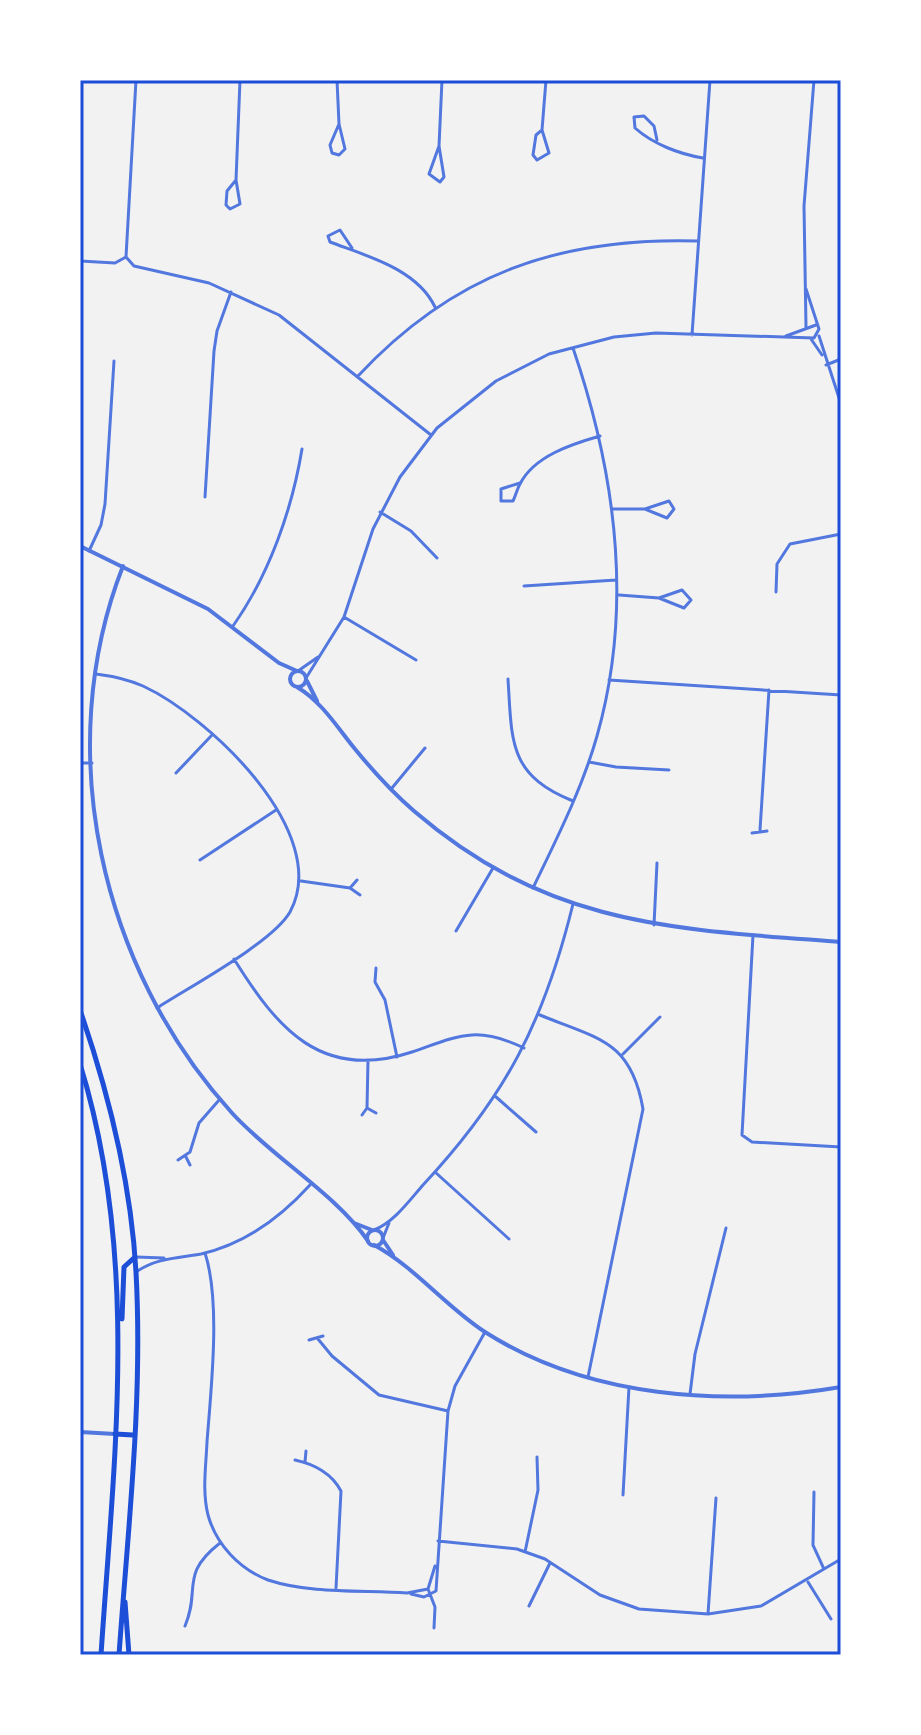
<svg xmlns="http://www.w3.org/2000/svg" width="921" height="1735" font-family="Raleway,sans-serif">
  <rect width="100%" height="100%" fill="#f2f2f2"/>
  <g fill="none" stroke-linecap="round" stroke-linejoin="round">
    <!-- minor -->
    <path stroke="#5277de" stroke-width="3" d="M337 80 339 124 345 149 339 155 332 153 330 145 339 124
      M542 130 549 153 537 160 533 155 536 135 542 130 546 80
      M657 140 654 126 644 116 634 117 635 128C653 144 679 154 703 158
      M439 146 429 174 440 182 444 177 439 146 442 80
      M236 180 227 191 226 205 230 209 240 204 236 180 240 80
      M352 248 340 230 328 236 330 242C367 256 417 269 435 307
      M126 257 134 266 209 283 279 315 431 435
      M126 257 136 80
      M80 261 115 263 126 257
      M806 327 804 206 814 80
      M692 335 710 80
      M786 336 816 325
      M819 336 841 404
      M811 339 822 355
      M826 365 841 359
      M358 376C454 273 560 237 698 241
      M520 483 501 489V501H513C516 495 517 489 520 484 534 456 572 444 600 436
      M205 497 214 351 217 331 231 292
      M613 509H645L669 501 674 509 667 518 645 509
      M380 512 411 531 437 558
      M89 551 101 525 105 504 114 361
      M524 586 616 580
      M776 592 777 564 790 544 841 534
      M619 595 659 598 684 608 691 600 682 590 659 598
      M344 617 416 660
      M233 626C269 575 292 510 302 449
      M298 671 318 657
      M96 674C112 676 127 679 143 686 208 716 333 833 290 912 272 943 189 987 157 1008
      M306 678 344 617 373 529 400 477 437 428 496 381 549 354 614 337 656 333 814 338 819 329 806 289
      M508 679C512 741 508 775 573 801
      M609 680 841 695
      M589 762 616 767 669 770
      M80 763H92
      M176 773 212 735
      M392 788 425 748
      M760 830 769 690
      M752 833 767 831
      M200 860 276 810
      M301 881 350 888 360 895
      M350 888 357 880
      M533 888C557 838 582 789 597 736 634 606 616 474 573 348
      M654 925 657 863
      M456 931 493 868
      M753 935 742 1135 752 1142 841 1147
      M234 959C277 1028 321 1082 412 1052 458 1036 476 1025 524 1048
      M376 968 375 982 385 1000 397 1057
      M540 1015C598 1039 631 1040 643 1109L588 1377
      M840 1045H841
      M623 1054 660 1017
      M495 1096 536 1132
      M367 1108 376 1113
      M362 1115 367 1108 368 1060
      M186 1157 190 1165
      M178 1160 190 1152 199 1123 220 1099
      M435 1172 509 1239
      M374 1230C394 1222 409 1201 423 1185 506 1096 544 1022 573 904
      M383 1238 389 1223
      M205 1253C221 1302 211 1389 207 1442 206 1466 202 1491 208 1515 216 1544 239 1569 268 1580 310 1594 363 1590 407 1593L428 1589
      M136 1257 164 1258
      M136 1272C156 1258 178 1258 201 1254 245 1244 281 1217 310 1185
      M318 1339 332 1356 379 1395 448 1411
      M309 1340 323 1336
      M690 1394 695 1354 726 1228
      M295 1460C314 1464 332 1474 341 1491L336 1588
      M305 1462 306 1451
      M814 1492 813 1545 824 1569
      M623 1495 629 1387
      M438 1541 517 1549 545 1559 600 1595 639 1609 708 1614 761 1606 841 1559
      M525 1552 538 1490 537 1457
      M808 1582 831 1619
      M428 1589 435 1607 434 1628
      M428 1589 435 1566
      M411 1594 424 1597 436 1591 448 1411 455 1386 485 1332
      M529 1606 550 1563
      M708 1614 716 1498
      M185 1626C201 1589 179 1575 220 1543"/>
    <!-- tertiary -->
    <path stroke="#5277de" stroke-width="4" d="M80 546 208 609 279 663 297 671
      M123 566C51 750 101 969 232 1113 272 1157 336 1194 368 1241
      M290 679a8 8 0 1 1 16 0a8 8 0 1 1-16 0Z
      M307 681 317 701
      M297 687C322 702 337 727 355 749 373 771 392 792 414 811 549 927 673 929 841 942
      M354 1223 372 1230
      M367 1238a8 8 0 1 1 16 0a8 8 0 1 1-16 0Z
      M383 1240 393 1255
      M374 1245C415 1267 446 1307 485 1332 588 1398 723 1407 841 1387
      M80 1432 115 1434"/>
    <!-- primary -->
    <path stroke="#1d4ed8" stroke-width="5" d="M80 1010C109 1094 131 1182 136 1272 143 1399 128 1528 119 1655
      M80 1064C140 1257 114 1458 101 1655
      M122 1319 124 1267 135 1257
      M115 1434 133 1435
      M125 1602 129 1655"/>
  </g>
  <!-- border -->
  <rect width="921" height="1735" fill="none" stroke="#ffffff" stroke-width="164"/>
  <rect x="82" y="82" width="757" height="1571" fill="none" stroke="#1d4ed8" stroke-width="3"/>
</svg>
